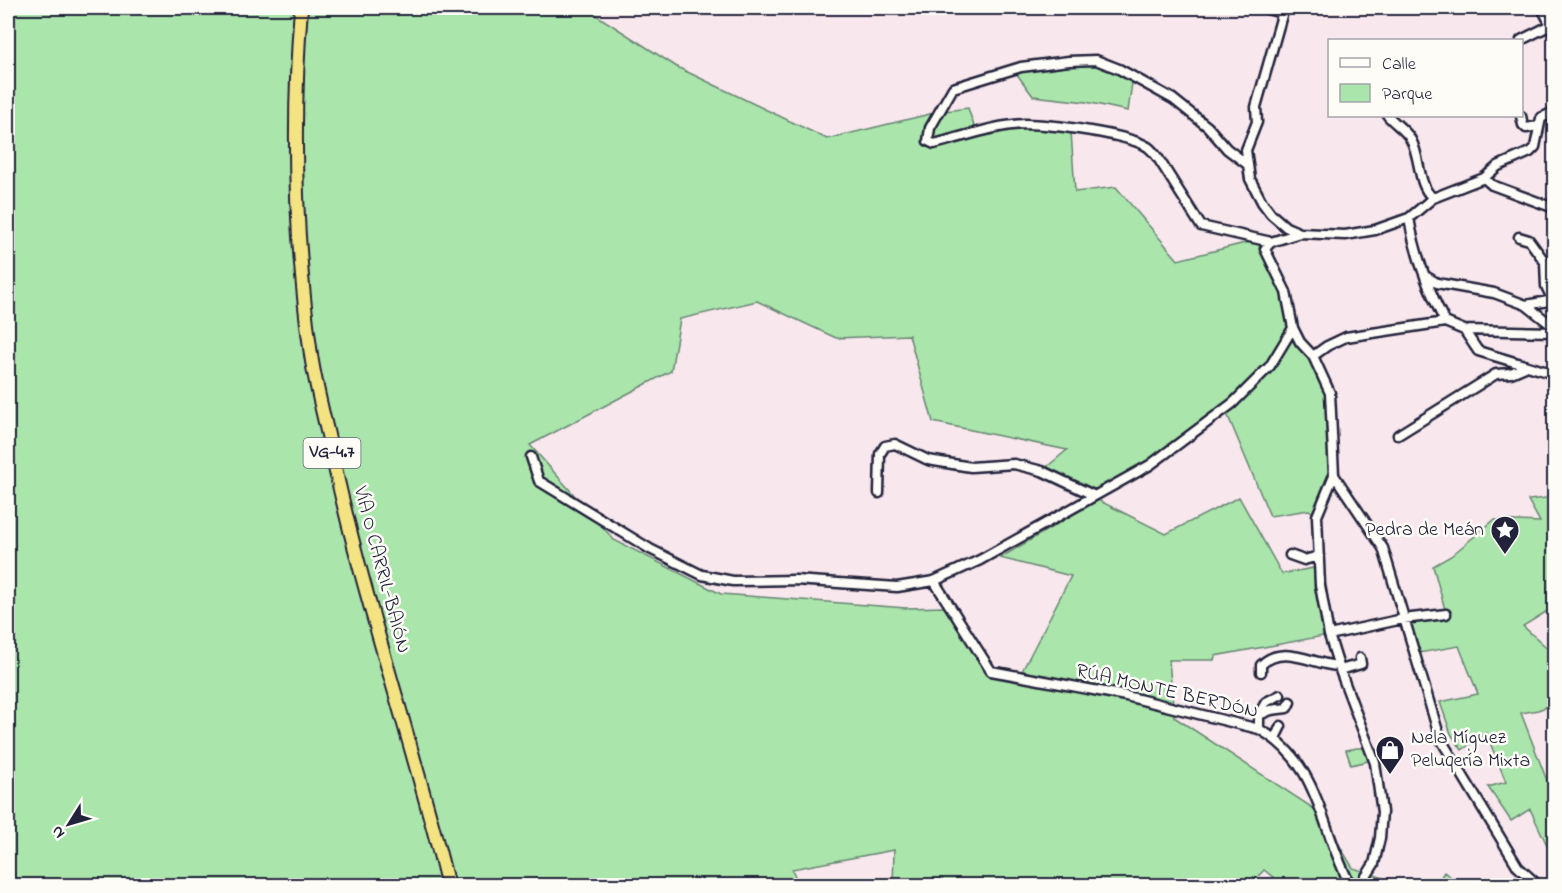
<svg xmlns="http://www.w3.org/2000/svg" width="1562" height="893" font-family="'Indie Flower',sans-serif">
  <rect width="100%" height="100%" fill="#f8e7ec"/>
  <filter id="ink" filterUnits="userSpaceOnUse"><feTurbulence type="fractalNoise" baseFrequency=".0167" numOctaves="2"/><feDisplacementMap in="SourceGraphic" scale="12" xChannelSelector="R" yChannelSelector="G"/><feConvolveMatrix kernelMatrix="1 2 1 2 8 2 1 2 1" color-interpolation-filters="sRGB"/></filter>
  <g filter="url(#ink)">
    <!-- green -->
    <path fill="#aae5ab" stroke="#668473" stroke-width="1.5" d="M8 8H592L596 15 677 67 827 139 938 112 968 108 976 132 1024 124 1071 131 1075 192 1116 187 1178 260 1261 239 1278 276 1293 328 1330 393 1334 475 1317 516 1309 510 1270 516 1225 409 1150 465 1093 495 1042 471 1067 450 933 422 909 335 836 338 757 301 680 319 671 371 530 445 614 540 721 594 906 608 946 607 991 671 1019 677 1071 576 1000 558 1098 500 1166 534 1239 497 1282 574 1319 567 1329 635 1215 656 1214 660H1169L1174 717 1319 812 1353 868 1383 878 1389 885H1283L1264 870 1249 886 893 885 894 850 792 869 799 886 8 885Z
      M1064 61 1111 66 1133 76 1128 111 1086 102 1033 96 1016 73 1021 67Z
      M1554 497V607L1523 626 1554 654V704L1538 710 1521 713 1554 799V860L1530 809 1511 821 1488 787 1506 782 1486 733 1462 750 1451 734 1440 702 1478 694 1459 646 1419 653 1410 621 1446 613 1433 566 1451 556 1494 520 1540 522 1528 500Z
      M1357 748H1364L1368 761 1351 765 1346 750Z
      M1444 872 1462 885H1436Z"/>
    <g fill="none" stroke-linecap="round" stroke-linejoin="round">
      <!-- minor casing -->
      <g stroke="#22223b" stroke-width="13">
        <path id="minor" d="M1264 8 1278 12 1282 10
          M1284 8 1256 107 1257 122 1246 150 1250 179 1262 202 1271 214 1286 227 1300 233 1345 235 1375 230 1409 218 1433 198 1484 178 1498 166 1530 152 1535 147 1541 118 1554 112
          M1542 8 1554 31
          M1521 40 1551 25
          M1388 116C1395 124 1407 131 1411 140 1421 158 1417 185 1433 198
          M1521 116 1523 125 1526 128 1538 126
          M1247 164 1227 149 1208 127 1173 99 1119 69 1096 60 1069 61 1021 67 953 88 930 128 928 141 934 144C963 137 994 125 1025 124 1050 124 1128 134 1148 147 1152 150 1155 154 1158 158L1201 226 1271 242
          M1484 178 1492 185 1554 208
          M1409 218C1415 254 1428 289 1445 322L1464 330 1478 351 1554 374
          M1300 233 1271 242 1265 249 1286 292 1293 328 1300 342 1313 356 1330 393 1334 475 1383 548 1440 738 1518 867 1539 886
          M1519 237 1529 240 1545 262 1546 286 1554 303
          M1427 277 1437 283 1494 293 1526 305 1554 300
          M1526 305 1554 327
          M1464 330 1554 332
          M1313 356 1327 346 1346 337 1445 322
          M1398 435 1496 374 1511 373 1525 367
          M531 457 539 481 650 549 702 575 733 581 795 580 897 587 934 581 980 560 1150 465 1233 403 1270 366 1293 328
          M1334 475 1317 516 1320 585 1329 635 1341 673 1375 763 1382 812 1380 838 1374 864 1360 886
          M879 493 880 454 885 446 895 444 928 460 971 467 1014 464 1042 471 1093 495
          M1290 555 1304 560 1319 556
          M934 581 991 671 1126 696 1259 729C1321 763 1320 830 1351 886
          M1329 635 1403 619 1446 614
          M1340 670 1361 664 1360 658
          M1261 672V665C1283 643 1314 665 1338 666
          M1259 714 1266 702 1280 695
          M1259 729V715L1271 710 1287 708 1290 702
          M1275 738 1281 726"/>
      </g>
      <!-- highway casing -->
      <g stroke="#22223b" stroke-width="16">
        <path id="highway" d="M301 8C292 123 295 241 311 355 315 382 322 409 328 435 359 587 411 735 448 886"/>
      </g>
      <!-- minor -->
      <use href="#minor" stroke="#fdfcf7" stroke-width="8"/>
      <!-- highway -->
      <use href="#highway" stroke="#f4e382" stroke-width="12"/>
    </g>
  </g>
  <!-- icons -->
  <defs>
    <g id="sight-pin" transform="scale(1.5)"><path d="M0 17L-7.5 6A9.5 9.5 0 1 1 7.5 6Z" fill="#22223b" stroke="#fdfcf7"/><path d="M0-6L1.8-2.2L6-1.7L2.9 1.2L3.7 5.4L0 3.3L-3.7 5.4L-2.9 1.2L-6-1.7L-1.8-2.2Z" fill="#fff"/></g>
    <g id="shop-pin" transform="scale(1.5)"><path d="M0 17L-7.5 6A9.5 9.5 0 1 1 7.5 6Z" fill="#22223b" stroke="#fdfcf7"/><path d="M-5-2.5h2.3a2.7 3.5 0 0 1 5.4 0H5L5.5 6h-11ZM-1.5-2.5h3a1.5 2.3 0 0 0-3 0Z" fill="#fff"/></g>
  </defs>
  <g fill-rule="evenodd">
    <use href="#sight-pin" x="1505" y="530"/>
    <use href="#shop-pin" x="1390" y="750"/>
  </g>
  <g text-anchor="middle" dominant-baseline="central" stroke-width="5" stroke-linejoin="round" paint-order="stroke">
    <!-- shield labels -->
    <rect fill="#fdfcf7" stroke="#646373" stroke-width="1.5" x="303.5" y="438" width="57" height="30" rx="4.5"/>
    <g font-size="18" font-weight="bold" fill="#22223b">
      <text x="332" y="453">VG-4.7</text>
    </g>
    <!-- poi labels -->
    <g font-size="20" fill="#22223b" stroke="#fdfcf7" text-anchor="end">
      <text x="1484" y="530">Pedra de Meán</text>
      <text x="1411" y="738" text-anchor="start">Nela Míguez<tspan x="1411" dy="23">Peluqería Mixta</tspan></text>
    </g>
    <!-- street labels -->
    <g font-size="20" fill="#22223b" stroke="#fdfcf7">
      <text transform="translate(381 570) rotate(75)">VÍA O CARRIL-BAIÓN</text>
      <text transform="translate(1167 692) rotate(13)">RÚA MONTE BERDÓN</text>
    </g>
  </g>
  <!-- margin -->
  <rect width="1562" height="893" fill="none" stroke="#fdfcf7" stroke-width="30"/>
  <rect x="15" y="15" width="1532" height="863" fill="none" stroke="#22223b" stroke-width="2" filter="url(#ink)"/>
  <!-- legend -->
  <rect x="1328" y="39" width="195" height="78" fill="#fdfcf7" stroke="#a5a5ac" stroke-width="1.5"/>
  <rect x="1340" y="58" width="30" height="9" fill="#fdfcf7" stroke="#a5a5ac" stroke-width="1.5"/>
  <text x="1382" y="69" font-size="18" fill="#22223b">Calle</text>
  <rect x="1340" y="84" width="30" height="18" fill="#aae5ab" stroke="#a5a5ac" stroke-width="1.5"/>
  <text x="1382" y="99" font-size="18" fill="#22223b">Parque</text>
  <!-- north arrow -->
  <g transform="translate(69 824) rotate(233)" stroke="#fdfcf7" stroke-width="4.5" paint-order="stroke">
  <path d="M0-4.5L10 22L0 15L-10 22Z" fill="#22223b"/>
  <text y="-9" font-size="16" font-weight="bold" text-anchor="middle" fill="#22223b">N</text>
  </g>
</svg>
